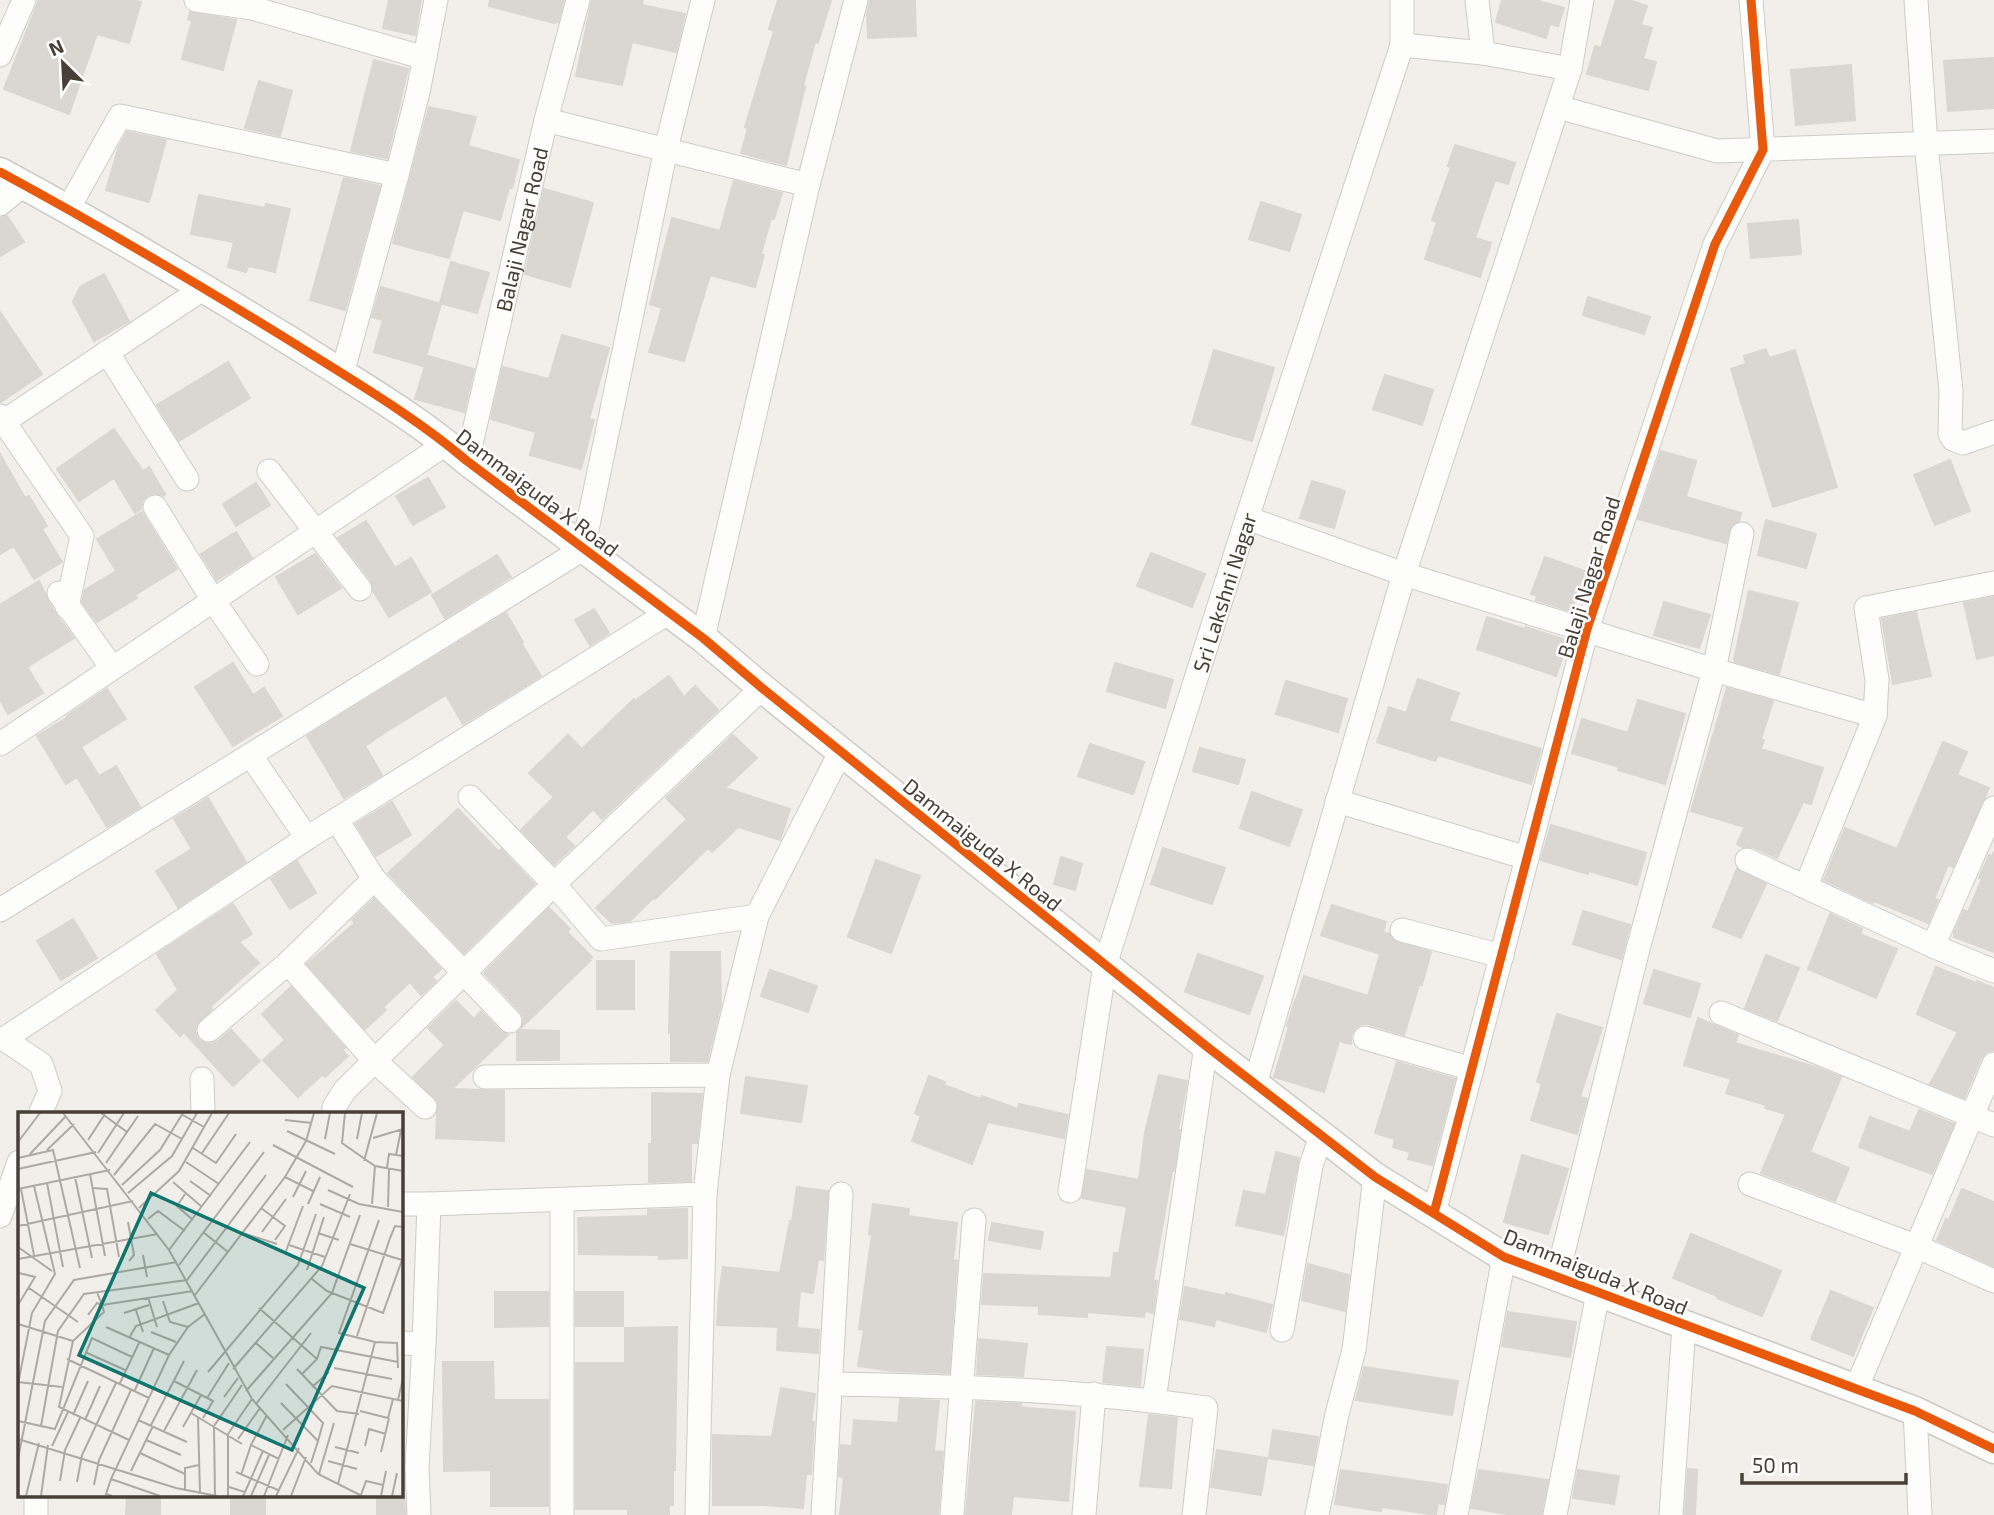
<svg xmlns="http://www.w3.org/2000/svg" width="1994" height="1515" font-family="'Exo 2',sans-serif">
  <rect width="100%" height="100%" fill="#f2efeb"/>
  <!-- building -->
  <path fill="#dad6d2" stroke="#dad6d1" stroke-width="2" d="M39 0H131L141 2 129 43 97 34 69 114 4 89Z
    M389 0H421L415 35 383 28Z
    M490 0H564L558 22 554 23 489 6Z
    M592 0H643L642 5 685 14 676 52 632 42 622 85 576 76Z
    M778 0H831L818 43 815 42 803 86 805 87 786 165 741 153 748 128 745 127 774 31 769 29Z
    M870 0H915L916 36 868 38 867 14Z
    M1502 0H1535L1564 8 1558 26 1550 24 1546 38 1496 22Z
    M1616 0H1629L1647 6 1641 25 1652 28 1643 59 1656 62 1648 90 1587 74 1595 46 1601 48Z
    M190 12 236 20 223 70 182 59 192 21 188 19Z
    M1994 58V108L1948 111 1944 61Z
    M374 60 408 69 387 158 351 151Z
    M1851 65 1855 120 1796 125 1791 70Z
    M259 81 292 91 280 136 245 128Z
    M429 107 476 117 468 146 519 160 512 188H509L500 220 463 210 449 258 393 243Z
    M127 132 166 140 149 202 106 190 118 149Z
    M1455 145 1515 163 1508 184 1495 180 1475 238 1491 243 1480 277 1425 259 1437 222 1432 220 1451 167 1448 166Z
    M344 178 380 186 345 310 310 300Z
    M734 181 782 193 774 219 771 218 761 254 764 255 755 287 710 275 684 361 649 352 662 308 650 304 672 218 720 231Z
    M544 189 593 203 570 287 525 274Z
    M199 195 265 208 266 204 290 209 275 272 248 266 246 272 228 267 234 242 191 234Z
    M1261 202 1301 215 1289 251 1249 239Z
    M7 216 24 242 0 256V218Z
    M1798 220 1801 254 1751 258 1748 224Z
    M451 262 489 273 477 313 440 303Z
    M104 274 129 321 94 341 73 302 80 287Z
    M381 287 441 304 423 366 374 352 383 320 372 317Z
    M1588 297 1650 317 1644 334 1583 315Z
    M0 312 42 374 1 402H0Z
    M562 335 609 348 589 419 594 420 581 469 530 455 536 432 491 419 503 367 549 379Z
    M1766 349 1769 358 1795 350 1837 487 1773 507 1731 369 1746 364 1744 356Z
    M1214 350 1274 368 1252 441 1192 424Z
    M428 356 474 369 464 412 415 399Z
    M228 362 250 398 179 441 157 405Z
    M1385 375 1433 390 1422 425 1373 409Z
    M114 429 143 471 149 467 165 494 163 496 154 493 148 495 142 501 141 509 135 513 114 478 79 501 57 469Z
    M1661 451 1696 461 1686 497 1741 513 1739 521 1731 525 1726 543 1638 519Z
    M0 454 25 498 29 496 47 526 42 529 62 562 34 579 14 546 0 554Z
    M1950 460 1970 511 1935 525 1914 475Z
    M428 478 445 507 413 525 396 496Z
    M1312 481 1345 491 1334 528 1300 518Z
    M256 483 270 505 236 526 223 504Z
    M142 512 177 569 135 595 137 598 97 622 82 602 85 590 116 571 97 539Z
    M1766 520 1816 534 1806 568 1758 555Z
    M366 521 395 568 411 558 431 592 389 617 373 591 371 580 338 538Z
    M236 532 252 558 217 580 201 554Z
    M1151 553 1205 574 1192 607 1137 586Z
    M315 554 341 588 298 614 276 577Z
    M497 555 511 577 445 618 432 595Z
    M1545 557 1585 571 1571 611 1536 600 1537 596 1531 594Z
    M39 581 54 612 74 638 27 667 43 693 8 714 0 700V605Z
    M1749 591 1798 603 1779 674 1735 662 1734 659Z
    M1994 597V655L1977 659 1964 603Z
    M1664 602 1710 615 1699 648 1654 635Z
    M594 609 609 633 590 645 575 620Z
    M1916 612 1931 676 1893 684 1882 619Z
    M506 613 523 642 521 643 541 676 463 724 446 695 387 731 365 746 382 775 344 798 307 736Z
    M1487 617 1525 629 1526 627 1568 641 1556 676 1477 649Z
    M233 663 253 695 264 688 282 716 233 746 195 687Z
    M1115 663 1173 680 1165 708 1107 691Z
    M669 676 684 697 695 686 718 710 602 819 593 809 565 837 574 846 554 864 521 830 554 797 529 773 568 735 582 749 634 699 635 701Z
    M1418 679 1459 693 1449 721 1541 749 1531 784 1438 755 1435 761 1377 742 1389 707 1406 713Z
    M1286 681 1347 699 1338 732 1276 714Z
    M1727 688 1773 701 1761 739 1764 740 1761 749 1823 768 1811 804 1803 802 1777 858 1753 847H1743L1737 844 1745 827 1691 811Z
    M107 689 126 719 81 747 99 776 116 766 140 807 107 827 77 777 66 784 37 736 68 717 67 716Z
    M1638 700 1685 714 1665 784 1618 770 1619 767 1572 753 1582 719 1628 733Z
    M733 735 757 758 725 788 790 809 780 840 738 827 712 852 708 848 655 899 653 898 630 921 612 923 596 908 687 819 666 798Z
    M1943 742 1967 752 1957 775 1989 788 1953 867 1948 865 1934 899 1938 900 1928 923 1874 901 1873 903 1824 880 1845 828 1897 849Z
    M1090 744 1144 762 1133 794 1078 776Z
    M1200 748 1245 760 1238 784 1193 771Z
    M1252 792 1302 810 1289 846 1240 828Z
    M208 798 246 862 178 907 156 871 192 849 174 819Z
    M392 802 411 835 376 856 356 824Z
    M458 809 499 852 501 849 534 884 464 953 388 873Z
    M1551 825 1646 853 1637 885 1589 871 1588 874 1541 860Z
    M1163 848 1225 868 1212 904 1151 884Z
    M1994 852V952L1954 937V933L1964 910 1968 912 1982 879 1979 878 1989 855 1992 856Z
    M1061 857 1082 864 1075 890 1054 884Z
    M876 860 920 876 891 953 848 937Z
    M297 861 316 893 290 909 271 879Z
    M1737 869 1766 884 1741 938 1713 927Z
    M374 899 441 969 432 977 436 981 421 995 410 982 383 1007 386 1010 365 1029 307 964 355 923 352 920Z
    M233 904 252 934 239 942 259 963 210 1007 212 1009 196 1025 195 1032 199 1040 205 1043 211 1044 218 1041 231 1030 260 1061 233 1086 184 1032 180 1036 156 1010 178 990 157 954Z
    M1332 905 1386 922 1383 932 1389 934 1393 940 1431 952 1422 985H1419L1404 1035 1368 1024H1362L1356 1027 1351 1035V1044L1339 1041 1324 1092 1274 1077 1289 1027 1287 1026 1295 1000H1296L1304 976 1368 996 1380 954 1321 935Z
    M549 908 570 929 567 932 592 957 588 961H590L522 1027 524 1018 521 1012 484 973Z
    M1583 911 1630 925 1621 959 1573 944Z
    M1830 914 1862 929 1860 934 1897 949 1876 998 1808 969Z
    M73 919 97 958 61 980 37 941Z
    M671 952H720L721 1005 707 1061H671V1033H669Z
    M1198 954 1263 976 1249 1014 1185 992Z
    M1766 955 1799 968 1777 1021 1745 1008Z
    M597 961H634V1009H597Z
    M1936 967 1976 983 1977 981 1994 988V1050L1986 1052 1981 1058 1964 1098 1930 1084 1958 1032 1917 1014Z
    M770 970 817 986 808 1012 761 996Z
    M1654 970 1700 984 1690 1017 1644 1003Z
    M291 987 345 1048 342 1050 348 1056 325 1077 323 1074 298 1097 263 1060 285 1040 262 1014Z
    M456 1001 474 1019 481 1011 500 1031 508 1035 452 1089 504 1091V1141L436 1138 437 1115H439L437 1113 438 1102 413 1077 445 1045 428 1028Z
    M1557 1014 1602 1028 1580 1097 1587 1099 1577 1134 1531 1120 1542 1084 1537 1082Z
    M1698 1018 1738 1035 1735 1043 1815 1067 1841 1077 1810 1152 1849 1168 1835 1201 1761 1173 1786 1114 1765 1108 1766 1105 1726 1093 1731 1079 1684 1065Z
    M520 1030 559 1031V1060H517V1033Z
    M1397 1062 1455 1079 1432 1165 1408 1159 1410 1152 1393 1147 1395 1139 1375 1133Z
    M1159 1075 1187 1081 1178 1130H1180L1174 1171H1172L1153 1280 1157 1281 1153 1313 1145 1311 1144 1317 1087 1312V1317L1039 1314V1306L982 1304 984 1274 1111 1278 1114 1253H1119L1127 1207 1082 1198 1087 1170 1139 1180 1145 1133Z
    M929 1076 945 1082 944 1085 981 1099 982 1096 1018 1109 1019 1104 1068 1115 1064 1138 988 1122 972 1164 912 1141 921 1116 915 1113Z
    M746 1077 807 1086 801 1122 741 1113Z
    M652 1093 702 1094 697 1143H691V1181L649 1182V1144H652Z
    M1919 1110 1954 1124 1932 1174 1859 1147 1870 1117 1910 1132Z
    M1276 1152 1299 1158 1283 1235 1236 1225 1244 1191 1266 1195Z
    M1522 1155 1568 1169 1548 1234 1504 1222Z
    M797 1187 828 1191 823 1260 818 1259 813 1293 800 1291 797 1328 819 1330 818 1353 777 1350 778 1327 717 1325 719 1294 723 1267 780 1273 790 1221H792Z
    M1962 1189 1994 1202V1266L1937 1240 1946 1219 1949 1220Z
    M873 1204 909 1209 908 1216 957 1223 953 1260 957 1261 949 1373 892 1371 858 1366 864 1330 859 1329 872 1234H869Z
    M687 1209V1258L659 1259V1255L579 1254 578 1218 648 1216V1210Z
    M992 1223 1043 1232 1040 1249 989 1240Z
    M1691 1234 1781 1271 1762 1316 1717 1298V1296L1673 1278Z
    M1308 1264 1349 1275 1345 1311 1302 1300Z
    M1185 1287 1225 1296 1226 1293 1272 1305 1266 1332 1216 1319 1214 1326 1180 1319Z
    M1831 1291 1873 1308 1853 1356 1811 1339Z
    M495 1292H548V1326L495 1327Z
    M576 1292H623V1326H576Z
    M1508 1312 1576 1322 1570 1357 1502 1346Z
    M677 1327 675 1470H673V1505H669V1515H628V1509H576V1363H625V1328Z
    M979 1339 1027 1344 1023 1376 977 1374Z
    M1107 1347 1143 1350 1140 1386 1103 1382Z
    M443 1362H493L494 1400H548V1506H491V1470L444 1471Z
    M1364 1367 1458 1381 1452 1415 1356 1400Z
    M781 1388 815 1394 811 1422H814L811 1474H806L803 1508 764 1505H713V1435L772 1437Z
    M900 1399 939 1401 934 1451 943 1452 938 1515H840L844 1478 839 1476 841 1445 852 1446 854 1420 898 1423Z
    M976 1402 1021 1404 1020 1407 1028 1408 1075 1412 1068 1501 1013 1496 1011 1515H966Z
    M1149 1415 1177 1418 1171 1488 1140 1486Z
    M1273 1430 1318 1437 1313 1465 1269 1458Z
    M1217 1450 1267 1458 1261 1495 1211 1487Z
    M1688 1469 1697 1470 1695 1515H1685Z
    M1341 1470 1447 1485 1444 1504 1438 1503 1436 1515 1382 1507 1381 1511 1335 1504Z
    M1479 1470 1548 1480 1541 1515H1512L1471 1508Z
    M1578 1470 1619 1476 1614 1504 1573 1498Z
    M127 1496H160V1515H126Z
    M231 1496H265V1515H231Z
    M377 1496H404L405 1515H377Z"/>
  <g fill="none" stroke-linecap="round" stroke-linejoin="round">
    <!-- minor casing -->
    <g stroke="#cecbc7" stroke-width="25">
      <g id="minor">
        <path d="M196 0 252 8"/>
        <path d="M254 0 252 8 425 58"/>
        <path d="M1477 0 1483 53"/>
        <path d="M1916 0 1926 144 1951 391 1950 434 1953 439 1963 443 1994 432"/>
        <path d="M1402 45 1483 53 1570 69"/>
        <path d="M0 55 24 0"/>
        <path d="M1558 107 1717 151 1994 141"/>
        <path d="M546 120 808 185"/>
        <path d="M0 204 23 185"/>
        <path d="M68 209 120 116 397 175"/>
        <path d="M107 352 187 479"/>
        <path d="M342 374 397 175 418 92 436 0"/>
        <path d="M0 416 82 536 67 607"/>
        <path d="M0 424 204 288"/>
        <path id="s1" d="M467 461 546 120 578 0"/>
        <path d="M269 471 360 589"/>
        <path d="M155 507 213 600 257 664"/>
        <path d="M1247 518 1404 574 1714 670 1875 716"/>
        <path d="M59 593 112 668"/>
        <path d="M703 638 808 185 856 0"/>
        <path d="M0 744 447 443"/>
        <path d="M251 756 307 838"/>
        <path d="M470 797 554 884 601 939 757 916"/>
        <path d="M1337 801 1527 858"/>
        <path d="M337 820 374 879 510 1021"/>
        <path d="M1747 860 1933 946 1994 971"/>
        <path d="M1806 886 1875 716 1877 680 1866 608 1994 583"/>
        <path d="M0 910 583 549 666 149 703 0"/>
        <path d="M1402 930 1502 956"/>
        <path d="M1933 946 1994 808"/>
        <path d="M288 963 375 1061 425 1107"/>
        <path d="M1721 1013 1994 1125"/>
        <path d="M209 1030 288 963 374 879"/>
        <path d="M1365 1038 1472 1069"/>
        <path d="M485 1077 718 1075"/>
        <path d="M202 1079 203 1114"/>
        <path d="M1255 1084 1404 574 1570 69 1582 0"/>
        <path d="M40 1114 50 1091 41 1064 4 1039 307 838 668 613"/>
        <path d="M334 1114V1107L345 1090 554 884 762 688"/>
        <path d="M1750 1184 1918 1247 1994 1281"/>
        <path id="s2" d="M1070 1191 1105 965 1247 518 1402 45V0"/>
        <path d="M401 1204H429L705 1194"/>
        <path d="M1434 1213 1587 629 1715 244 1763 150 1751 0"/>
        <path d="M0 1216 19 1162"/>
        <path d="M1557 1277 1638 949 1714 670 1742 534"/>
        <path d="M1282 1330 1311 1166 1321 1135"/>
        <path d="M401 1343 424 1344"/>
        <path d="M830 1384C956 1386 1081 1390 1206 1408L1194 1515"/>
        <path d="M1856 1389 1994 1064"/>
        <path d="M1154 1400 1206 1046"/>
        <path d="M1915 1411 1920 1515"/>
        <path d="M36 1496V1515"/>
        <path d="M419 1515 417 1467 424 1344 429 1204"/>
        <path d="M562 1515V1200"/>
        <path d="M697 1515 705 1194 718 1075 757 916 841 751"/>
        <path d="M823 1515 841 1194"/>
        <path d="M952 1515 974 1220"/>
        <path d="M1084 1515 1094 1394"/>
        <path d="M1317 1515 1337 1414 1354 1350 1375 1177"/>
        <path d="M1456 1515 1504 1257"/>
        <path d="M1555 1515 1598 1293"/>
        <path d="M1671 1515 1684 1326"/>
      </g>
    </g>
    <!-- tertiary casing -->
    <g stroke="#cecbc7" stroke-width="31">
      <path id="tertiary" d="M0 172C100 226 198 284 295 344 352 380 417 418 467 461L703 638 762 688 1206 1046 1375 1177 1504 1257 1915 1411 1994 1449"/>
    </g>
    <!-- minor -->
    <use href="#minor" stroke="#fdfdfc" stroke-width="23"/>
    <!-- tertiary -->
    <use href="#tertiary" stroke="#fdfdfc" stroke-width="28"/>
    <!-- cycleway casing -->
    <g stroke="#fff" stroke-width="13">
      <path id="cycleway" d="M0 172C100 226 198 284 295 344 352 380 417 418 467 461L703 638 762 688 1206 1046 1375 1177 1504 1257 1915 1411 1994 1449
        M1434 1213 1587 629 1715 244 1763 150 1751 0"/>
    </g>
    <!-- cycleway -->
    <use href="#cycleway" stroke="#e8590c" stroke-width="9"/>
  </g>
  <g text-anchor="middle" dominant-baseline="central" stroke-width="5" stroke-linejoin="round" paint-order="stroke">
    <!-- street labels -->
    <g font-size="21" fill="#484036" stroke="#fff">
      <text stroke="none"><textPath href="#s1" startOffset="238">Balaji Nagar Road</textPath></text>
      <text transform="translate(538 492) rotate(37)">Dammaiguda X Road</text>
      <text transform="translate(1588 577) rotate(-73)">Balaji Nagar Road</text>
      <text stroke="none"><textPath href="#s2" startOffset="620">Sri Lakshni Nagar</textPath></text>
      <text transform="translate(983 844) rotate(39)">Dammaiguda X Road</text>
      <text transform="translate(1596 1271) rotate(22)">Dammaiguda X Road</text>
    </g>
  </g>
  <!-- overview -->
  <g transform="translate(18 1112)">
    <rect width="385" height="385" fill="#f2efeb"/>
    <path fill="none" stroke="#aea9a3" stroke-width="2" d="M45 1 151 138 234 287 300 362 344 384M83 1 109 20 120 4M327 1 324 31 357 54 385 59M163 2 186 15M267 8 294 11M269 19 317 42M355 26 385 17M307 27 312 1M339 27 344 1M70 28 87 2M0 30 22 1M255 33 335 75M175 36 198 51 218 22M29 38 56 12M80 41 106 1M184 41 211 1M12 42 48 4M378 43 383 18M0 46 35 38 62 156M346 49 359 1M168 50 201 72M88 51 109 20M369 56 371 42 385 44M0 57 78 40M72 62 87 144M96 63 137 12 164 27M57 65 74 146M267 65 295 79M172 69 193 84M155 70 184 95M29 71 45 155M104 73 142 38 165 1M74 76 89 77 101 145M0 77 92 58M3 77 16 143M310 78 341 92 385 100M110 81 154 44 179 1M167 82 159 94 175 108M275 85 288 59M290 92 302 65M302 92 332 105M354 92 357 54M370 95 371 57M121 96 161 59 194 1M243 96 267 114 257 128M130 107 140 99 167 119M110 110 116 143 111 149M0 114 115 89M185 120 210 140M244 120 268 87M225 121 259 132M300 121 321 128M332 132 384 148M271 133 307 145M0 135 34 159M151 138 232 30M268 139 285 94M125 143 129 165M0 147 140 122M161 153 246 40M289 158 306 105M294 167 309 179 365 201 384 148M11 176 60 210M177 183 267 65 288 29 296 1M130 185 139 215M145 189 152 210 170 215M0 193 17 165 1 161M241 196 299 247M118 198 125 220M106 201 131 193M70 203 79 191 84 193 79 180M0 212 55 229M88 215 151 243M133 220 158 230M339 224 372 126 377 114 385 115M111 226 118 214 181 191M357 230 379 231 380 256M238 231 255 246M67 240 107 258M49 247 131 286M316 256 374 267M215 257 304 154 332 82M279 257 319 299 341 302M190 260 280 153 298 102M284 262 299 247 303 235 380 250M156 269 195 289 185 306M0 270 44 275M0 272 14 201 37 162 16 74M101 273 121 231M294 275 311 260M228 279 314 181 342 103M116 280 136 236M206 285 220 266M189 286 211 251M380 288 385 266M263 291 300 329 305 311 268 272M238 292 293 221M342 299 370 306 375 287M173 301 224 332M55 303 70 269M180 306 182 381M67 308 82 274M120 308 169 330M0 309 37 317 74 226 114 245M133 313 166 249M23 314 40 219 66 182 169 168 248 63M165 315 183 283M265 318 314 274 385 289M146 319 179 258M0 327 158 376 199 384M220 327 242 296M111 328 41 295 55 229 86 200 84 193 175 179M128 328 163 343M233 333 249 303M34 334 50 300M347 334 351 317 368 322M317 335 341 341M363 340 371 306M122 341 167 362M0 347 27 209 56 168 159 150M310 349 339 357M293 351 300 329M113 359 135 314M218 360 260 378M301 362 316 311M223 363 233 333 261 347M93 367 142 384M42 369 47 338 62 306M59 370 64 343 98 271M320 372 357 230 321 221 361 108M76 373 81 348 113 278M211 375 227 380 225 384M167 378V356L181 353M227 380 245 339M343 383 348 369 365 373M8 384 21 331M23 384 30 333M94 384 88 382 93 367 151 243 170 215 187 202M197 384 196 314 224 273M210 384V322L234 287M233 384 251 343M246 384 270 323M258 384 281 336M273 384 288 345M363 384 368 359M374 384 379 361"/>
    <path fill="#0f766e" fill-opacity="0.15" stroke="#0f766e" stroke-width="3.5" d="M133 81 346 176 274 338 61 243Z"/>
    <rect width="385" height="385" fill="none" stroke="#484036" stroke-width="3.5"/>
  </g>
  <!-- north arrow -->
  <g transform="translate(63 63) rotate(336)" stroke="#ffffff" stroke-width="5" paint-order="stroke">
  <path d="M0-5L12 26L0 18L-12 26Z" fill="#484036"/>
  <text y="-10" font-size="19" font-weight="bold" text-anchor="middle" fill="#484036">N</text>
  </g>
  <!-- scale -->
  <path d="M1742 1473v10h164v-10" fill="none" stroke="#484036" stroke-width="3.5"/>
  <text x="1752" y="1473" font-size="21" fill="#484036" stroke="#ffffff" stroke-width="5" paint-order="stroke">50 m</text>
</svg>
